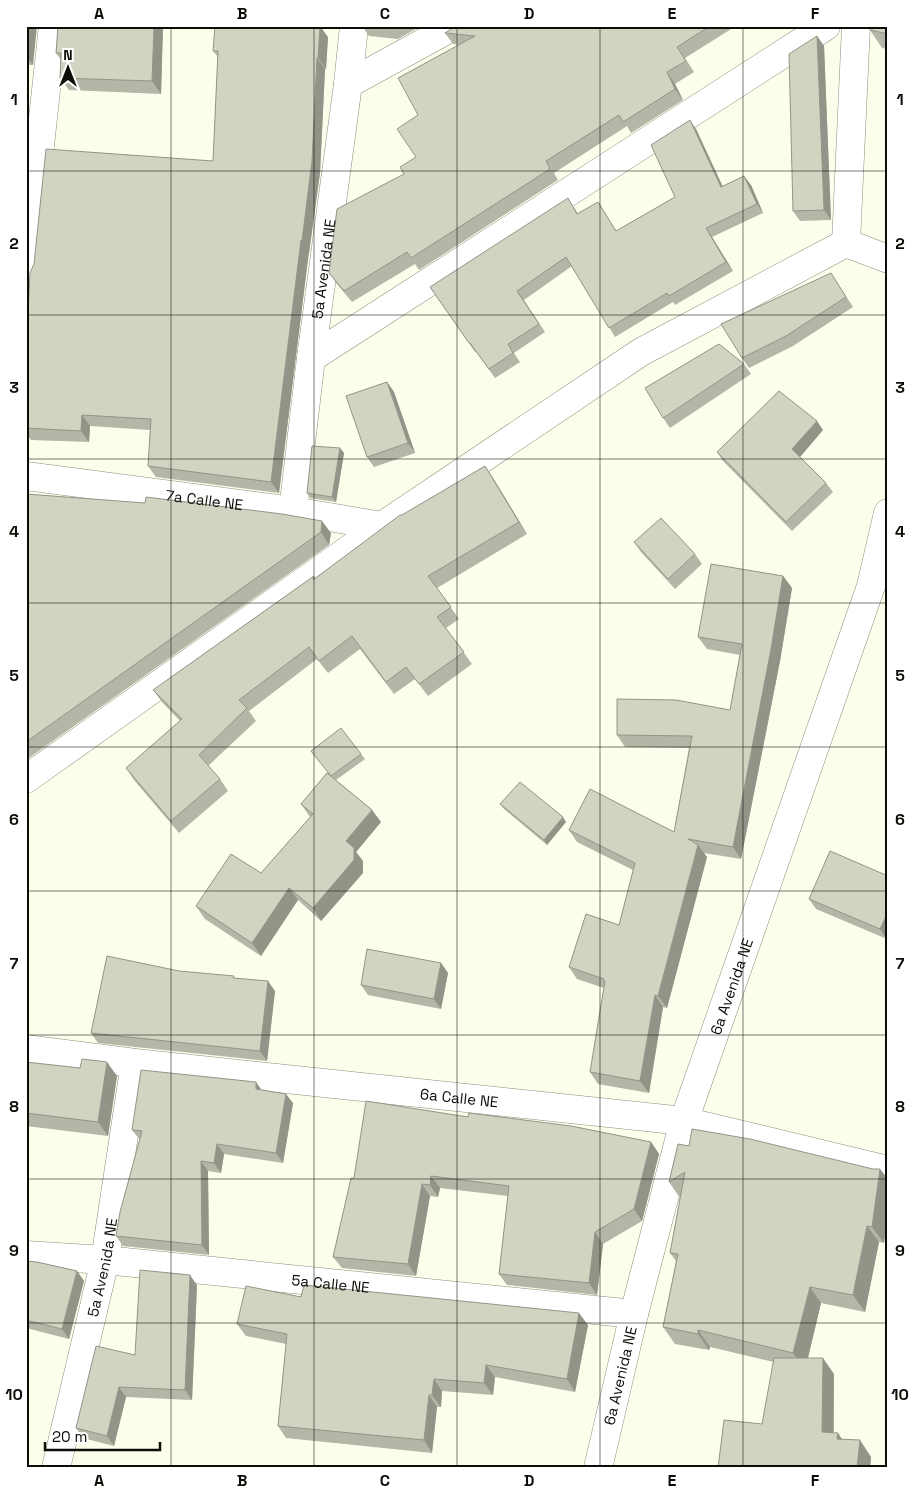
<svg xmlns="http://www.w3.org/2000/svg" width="914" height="1494" font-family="'Space Grotesk',sans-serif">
  <rect width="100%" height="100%" fill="#fcfeeb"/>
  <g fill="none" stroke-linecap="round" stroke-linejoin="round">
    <!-- street casing -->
    <g stroke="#8c8e7d" stroke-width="29">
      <g id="street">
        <path d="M348 84 454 26"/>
        <path d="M846 243 856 26"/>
        <path d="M26 274 53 26"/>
        <path d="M311 358 826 26"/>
        <path id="s1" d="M26 476 293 511 382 526"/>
        <path id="s2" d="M293 511 311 358 348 84 354 26"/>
        <path d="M26 779 382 526 641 352 846 243 888 259"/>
        <path id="s3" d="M26 1049 135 1063 684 1121 888 1170"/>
        <path id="s4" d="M26 1255 105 1260 634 1314"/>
        <path id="s5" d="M56 1468 105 1260 135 1063"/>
      </g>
    </g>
    <!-- secondary casing -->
    <g stroke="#8c8e7d" stroke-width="29">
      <g id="secondary">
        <path id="s6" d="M598 1468 634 1314 684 1121 871 586 888 513"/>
      </g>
    </g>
    <!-- street -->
    <use href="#street" stroke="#fff" stroke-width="28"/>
    <!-- secondary -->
    <use href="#secondary" stroke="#fff" stroke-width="28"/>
  </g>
  <!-- wall -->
  <path fill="#b5b6a7" d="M26 26 33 65H26Z
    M58 26H163L161 94 69 90 60 78 61 60 56 53Z
    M362 26H421L398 39 369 36Z
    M456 26H736L685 58 694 72 675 84 683 100 631 133 627 126 554 173 558 180 419 270 415 264 352 302 337 284 329 273 404 174 416 157 418 115 459 45 453 44 445 33Z
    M888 26V49L882 48 870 30Z
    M817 36 824 46 831 220 800 221 793 211Z
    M328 37 326 69H325L320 173 309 253V251L279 493 156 477 148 466 150 430 90 426 89 442 31 440 26 433V351L213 161 218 57 213 51Z
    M696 129 723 187 751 185 763 213 712 237 733 271 675 305 673 302 615 337 572 266 524 300 545 332 514 353 520 362 495 378 476 352H475L430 287 574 207 578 214 598 202 616 231 675 197Z
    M831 273 853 307 793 346 749 368 742 358Z
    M744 364 751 374 670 428 663 418Z
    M387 382 394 392 415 453 374 467 367 457Z
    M823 430 800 457 826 483 833 492 792 531 723 461 717 452Z
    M340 448 344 453 336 502 310 498 307 493Z
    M485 466 493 478 527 534 437 588 459 619 446 628 472 664 428 696 415 679 394 694 360 649 328 673 317 659 249 711 256 721 208 766 220 779 228 791 179 833 134 780 126 768 180 721 162 702 153 690 314 576 315 578 402 515Z
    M26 494 331 533 329 545 26 760Z
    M634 542 695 554 702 564 675 589 641 552Z
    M783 576 792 588 780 661 741 859 704 853 707 857 667 1008 663 1007 649 1093 598 1084 590 1072 604 988 577 979 569 967 619 925 633 870 577 842 569 830 674 832 689 748 625 747 617 735 730 710 740 655 707 649 698 637Z
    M361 754 365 759 336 780 372 810 381 822 356 852 363 861V873L321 921 298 900 261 956 205 919 196 906 261 873 310 817 301 804 327 773Z
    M500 804 566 822 547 845 504 809Z
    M888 876 887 939 816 909 809 899Z
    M441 963 448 973 441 1009 368 995 361 985Z
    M179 971 235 978 275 991 267 1061 98 1043 91 1033Z
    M26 1062 117 1076 108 1136 26 1126Z
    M262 1090 293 1103 283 1163 224 1154 221 1173 208 1171 209 1255 123 1246 116 1236 140 1140 132 1130Z
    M468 1117 651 1142 659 1154 642 1221 603 1244 597 1295 507 1285 499 1274 508 1196 440 1188 438 1197 430 1196 416 1276 342 1268 333 1257 354 1178Z
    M678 1144 888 1179V1214L884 1243 879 1242 865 1312 821 1303 808 1358 834 1374V1433L842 1439 871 1457 870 1468H718L762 1424 774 1362 710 1347 709 1350 675 1344 663 1327 676 1261 670 1253 680 1198 669 1182Z
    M26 1261 77 1271 84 1281 69 1339 26 1328Z
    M197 1285 192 1400 126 1397 114 1446 83 1438 76 1428 135 1355Z
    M301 1297 588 1325 575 1392 495 1377 493 1395 442 1391 441 1407H437L432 1453 286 1438 278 1426 286 1344 246 1336 237 1324Z"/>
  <!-- shaded-wall -->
  <path fill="#939488" d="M27 26H37L33 65 26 56Z
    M154 26H163L161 94 152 81Z
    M320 26 328 37 326 69 318 58Z
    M817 36 824 46 831 220 824 210Z
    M317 58 325 69 320 173 309 253 302 241Z
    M667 72 675 84 683 100 675 89Z
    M690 120 696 129 727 196 721 187Z
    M744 176 751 185 763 213 757 204Z
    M706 228 712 237 733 271 726 262Z
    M301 240 309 251 279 493 271 482Z
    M387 382 394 392 415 453 408 443Z
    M82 415 90 426 89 442 81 431Z
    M817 421 823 430 799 458 792 449Z
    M340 448 344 453 336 502 332 497Z
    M485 466 493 478 527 534 519 522Z
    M322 521 331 533 329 545 321 532Z
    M783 576 792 588 780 661 741 859 733 847Z
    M372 810 381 822 356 852 363 861V873L321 921 313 908 346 841Z
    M563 817 566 822 547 845 544 840Z
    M698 845 707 857 667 1008 658 996Z
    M289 888 298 900 261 956 252 943Z
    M888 912V937L887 939 880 929Z
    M441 963 448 973 441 1009 434 999Z
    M268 981 275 991 267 1061 260 1051Z
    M655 995 663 1007 649 1093 640 1081Z
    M107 1062 117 1076 108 1136 98 1122Z
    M256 1082 263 1092 256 1089Z
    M286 1094 293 1103 283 1163 276 1153Z
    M651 1142 659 1154 642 1221 634 1209Z
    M217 1144 224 1154 221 1173 214 1163Z
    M201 1161 208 1171 209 1255 202 1245Z
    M880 1169 888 1179V1214L884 1243 872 1227Z
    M431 1176 440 1188 438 1197 430 1185Z
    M422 1184 430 1196 416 1276 408 1264Z
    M867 1226 879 1242 865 1312 853 1295Z
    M595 1232 603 1244 597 1295 589 1283Z
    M77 1271 84 1281 69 1339 62 1329Z
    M190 1275 197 1285 192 1400 185 1390Z
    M810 1287 821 1303 805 1370 793 1353Z
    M579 1313 588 1325 575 1392 567 1379Z
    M698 1330 710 1347 709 1350 698 1334Z
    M823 1358 834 1374 833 1448 822 1432Z
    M486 1365 495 1377 493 1395 484 1383Z
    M434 1379 442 1391 441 1407 432 1395Z
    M119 1387 126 1397 114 1446 107 1436Z
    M429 1395 437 1407 432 1453 424 1440Z
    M838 1433 849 1450 837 1439Z
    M860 1440 871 1457 870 1468H857Z"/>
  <!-- building -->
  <path fill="#d2d4c2" stroke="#939488" d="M58 26H154L152 81 60 78 61 53H56Z
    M215 26H320L318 58H317L312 161 302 241 301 240 271 482 148 466 151 419 82 415 81 431 26 428V351L30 273 34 264 46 149 213 161 218 51H213Z
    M374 26H392L390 28Z
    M456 26H710L677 47 686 61 667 72 675 89 623 122 619 115 546 161 550 169 411 258 407 252 344 291 329 273 337 209 404 174 400 167 416 157 397 129 418 115 398 78 475 36 445 33Z
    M870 26H888V34L870 30Z
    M817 36 824 210 793 211 789 54Z
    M690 120 721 187 744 176 757 204 706 228 726 262 669 296 667 293 609 328 566 257 517 291 539 324 508 344 513 353 489 369 470 343H469L430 287 568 198 577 214 598 202 616 231 675 197 651 145Z
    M831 273 846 297 786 336 742 358 721 324Z
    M719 344 744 364 663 418 645 388Z
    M387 382 408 443 367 457 346 396Z
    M779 391 817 421 792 449 826 483 786 522 717 452Z
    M312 446 340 448 332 497 307 493Z
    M485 466 519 522 428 576 451 607 437 617 464 652 419 684 406 667 386 682 352 636 319 661 309 647 239 700 247 708 199 755 220 779 171 821 126 768 182 719 153 690 314 576 313 580 400 515H402Z
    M26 494 145 503 146 497 282 514 322 521 321 532 26 742Z
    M661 518 695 554 668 579 634 542Z
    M711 564 783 576 771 649 733 847 688 839 698 845 658 996 655 995 640 1081 590 1072 605 981H604V979L569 967 586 914 619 925 635 863 569 830 590 789 674 832 692 736 617 735V699L676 700 730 710 742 644 698 637Z
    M341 728 361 754 331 776 311 751Z
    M327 773 372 810 346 841 354 848V860L313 908 289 888 252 943 196 906 231 854 261 873 313 814 301 804Z
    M520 782 563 817 544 840 500 804Z
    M830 851 888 876V912L880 929 809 899Z
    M367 949 441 963 434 999 361 985Z
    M107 956 179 971 234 976 233 978 268 981 260 1051 91 1033Z
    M82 1059 107 1062 98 1122 26 1113V1062L80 1068Z
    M141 1070 256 1082V1089L286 1094 276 1153 217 1144 214 1163 201 1161 202 1245 116 1236 120 1212 142 1131 132 1130Z
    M366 1101 468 1117 469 1113 571 1126 651 1142 634 1209 595 1232 589 1283 499 1274 509 1186 431 1176 430 1185 422 1184 408 1264 333 1257 351 1178H354Z
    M692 1129 750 1139 873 1169H880L872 1227 867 1226 853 1295 810 1287 793 1353 698 1330V1334L663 1327 678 1254 670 1253 685 1172 669 1182 678 1144 689 1146Z
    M26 1261 37 1262 77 1271 62 1329 26 1320Z
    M140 1270 190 1275 185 1390 119 1387 107 1436 76 1428 96 1346 135 1355Z
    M304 1285 579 1313 567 1379 486 1365 484 1383 434 1379 432 1395H429L424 1440 278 1426 287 1334 237 1324 246 1286 301 1297Z
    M774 1358H823L822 1432 838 1433 837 1439 860 1440 857 1468H718L724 1420 762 1424Z"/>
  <!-- grid -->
  <path fill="none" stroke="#0c0d07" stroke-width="1" stroke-opacity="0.55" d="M171 26V1468M314 26V1468M457 26V1468M600 26V1468M743 26V1468M26 171H888M26 315H888M26 459H888M26 603H888M26 747H888M26 891H888M26 1035H888M26 1179H888M26 1323H888"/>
  <g text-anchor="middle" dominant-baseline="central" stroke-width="4" stroke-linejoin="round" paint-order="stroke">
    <!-- street labels -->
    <g font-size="15" fill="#0c0d07" stroke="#fff">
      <text stroke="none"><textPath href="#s2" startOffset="244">5a Avenida NE</textPath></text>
      <text stroke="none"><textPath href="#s1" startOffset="180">7a Calle NE</textPath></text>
      <text stroke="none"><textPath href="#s6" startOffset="500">6a Avenida NE</textPath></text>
      <text stroke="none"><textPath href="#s3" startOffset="436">6a Calle NE</textPath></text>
      <text stroke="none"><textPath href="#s5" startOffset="206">5a Avenida NE</textPath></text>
      <text stroke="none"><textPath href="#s4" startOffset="306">5a Calle NE</textPath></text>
      <text stroke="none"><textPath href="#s6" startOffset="95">6a Avenida NE</textPath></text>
    </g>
  </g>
  <!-- border -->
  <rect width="914" height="1494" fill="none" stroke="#ffffff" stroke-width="55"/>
  <!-- north arrow -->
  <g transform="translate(68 68)" stroke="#ffffff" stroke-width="4" paint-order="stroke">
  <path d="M0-4L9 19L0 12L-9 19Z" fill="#0c0d07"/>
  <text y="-8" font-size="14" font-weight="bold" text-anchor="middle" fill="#0c0d07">N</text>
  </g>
  <!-- scale -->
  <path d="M45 1442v8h115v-8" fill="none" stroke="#0c0d07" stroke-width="2.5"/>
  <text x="52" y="1442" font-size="15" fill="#0c0d07" stroke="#ffffff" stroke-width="4" paint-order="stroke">20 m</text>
  <rect x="28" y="28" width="858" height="1438" fill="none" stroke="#0c0d07" stroke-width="2"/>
  <g font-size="16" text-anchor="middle" font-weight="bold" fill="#0c0d07">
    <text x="99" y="19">A</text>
    <text x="242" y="19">B</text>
    <text x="385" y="19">C</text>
    <text x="529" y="19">D</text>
    <text x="672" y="19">E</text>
    <text x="815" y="19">F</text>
    <text x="14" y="105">1</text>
    <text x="900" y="105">1</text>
    <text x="14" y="249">2</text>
    <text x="900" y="249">2</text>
    <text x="14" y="393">3</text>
    <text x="900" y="393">3</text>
    <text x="14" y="537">4</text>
    <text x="900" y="537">4</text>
    <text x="14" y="681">5</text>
    <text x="900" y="681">5</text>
    <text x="14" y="825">6</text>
    <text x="900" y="825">6</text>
    <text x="14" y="969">7</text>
    <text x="900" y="969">7</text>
    <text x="14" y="1112">8</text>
    <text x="900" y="1112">8</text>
    <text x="14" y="1256">9</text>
    <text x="900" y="1256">9</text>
    <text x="14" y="1400">10</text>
    <text x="900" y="1400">10</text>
    <text x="99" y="1486">A</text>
    <text x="242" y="1486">B</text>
    <text x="385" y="1486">C</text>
    <text x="529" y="1486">D</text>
    <text x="672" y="1486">E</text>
    <text x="815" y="1486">F</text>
  </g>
</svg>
